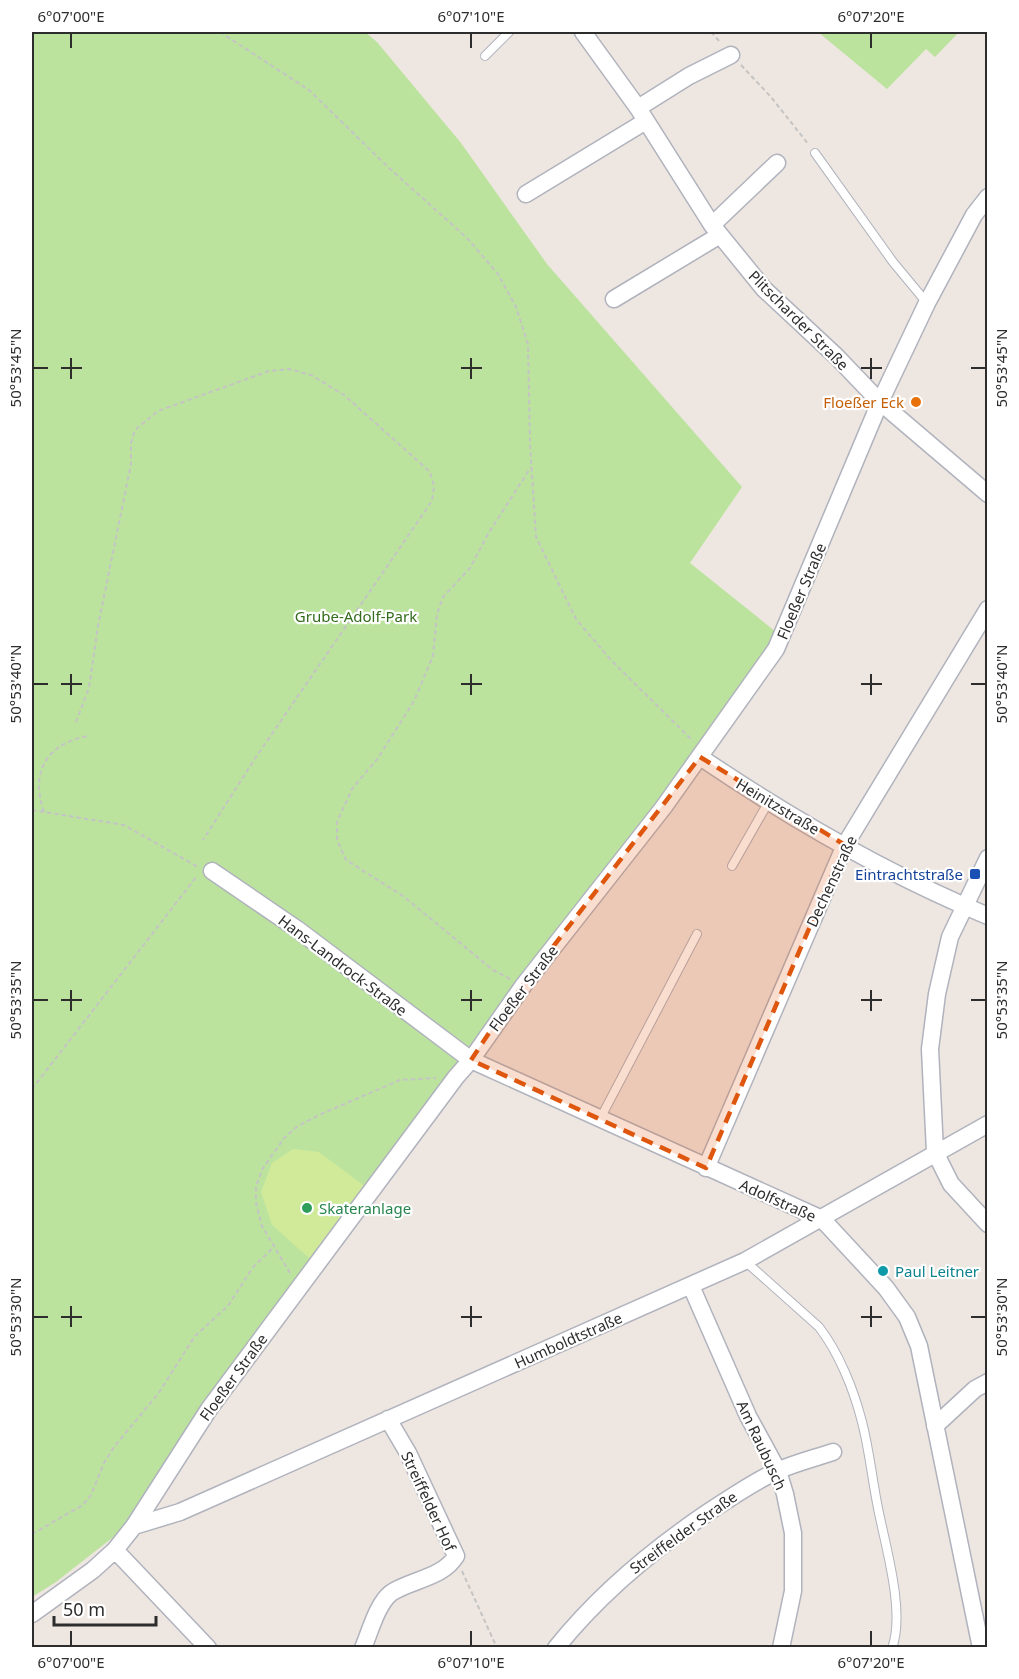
<svg xmlns="http://www.w3.org/2000/svg" width="1019" height="1679" font-family="'Noto Sans',sans-serif">
  <rect width="100%" height="100%" fill="#eee6e0"/>
  <!-- green -->
  <path fill="#bce39e" d="M32 32H365L377 42 461 143 547 264 742 487 690 563 776 632 771 649 705 744 469 1047 121 1531 56 1582 32 1597Z
    M818 32H959L935 57 926 49 887 89Z"/>
  <!-- pitch -->
  <path fill="#d0ea9a" d="M293 1149 319 1152 366 1187 309 1258 272 1225 261 1192 272 1163Z"/>
  <g fill="none" stroke-linecap="round" stroke-linejoin="round">
    <!-- lane casing -->
    <g stroke="#b0b3bd" stroke-width="10">
      <path id="lane" d="M485 56 509 32
        M815 153 893 262 927 303
        M732 866 769 801
        M600 1119 697 934
        M745 1261 819 1327C839 1353 854 1390 862 1422 869 1449 872 1477 877 1503 884 1542 906 1611 892 1648"/>
    </g>
    <!-- street casing -->
    <g stroke="#b0b3bd" stroke-width="19">
      <path id="street" d="M583 32 638 108 712 225 764 289 836 356 880 402 988 494
        M638 108 689 76 731 55
        M526 194 646 121
        M712 225 777 163
        M614 299 720 235
        M700 757C790 818 887 874 988 916
        M988 858 950 937 937 994 930 1049 935 1152 951 1184 988 1224
        M212 871 297 929 471 1060 822 1219 886 1288 907 1317 919 1346 981 1648
        M706 1168 845 845 988 609
        M691 1286 748 1416 778 1471 785 1494 793 1533V1591L781 1648
        M935 1426 975 1389 988 1382
        M134 1526 180 1512 745 1261 988 1124
        M115 1550 208 1648
        M32 1614 93 1570 115 1550 134 1526 209 1409 456 1077 471 1060 523 986 663 808 776 649 880 402 927 303 974 215 988 197
        M363 1648C370 1632 377 1604 391 1593 410 1580 443 1578 456 1556L408 1453 388 1419
        M556 1648C600 1593 652 1550 710 1511 732 1497 753 1482 777 1471 795 1463 815 1458 833 1452"/>
    </g>
    <!-- path -->
    <path stroke="#c4c4c4" stroke-width="2" stroke-dasharray="4.5 3" stroke-linecap="butt" d="M220 32 309 90 388 167 468 239 498 274 516 307 528 344 530 443 536 537 576 619 610 659 693 741
      M711 32 721 43
      M741 65 771 97 809 145
      M76 722 89 688 98 626 131 464V443L135 430 158 411 269 371 289 369 311 375 344 395 430 472 434 486 432 501 256 757 203 840
      M32 810 124 825 198 867
      M44 812C30 772 46 744 88 736
      M510 979 493 970 403 896 346 860 337 840V822L352 789 378 758 414 701 433 656 437 614 443 597 470 568 488 534 531 467
      M32 1089 197 876
      M290 1273 262 1226 256 1203V1186L263 1168 285 1137 298 1126 319 1115 400 1080 436 1078
      M32 1534 83 1505 91 1495 104 1463 114 1447 158 1394 195 1336 228 1306 253 1267 273 1248
      M462 1571 497 1648"/>
    <!-- lane -->
    <use href="#lane" stroke="#fff" stroke-width="8"/>
    <!-- street -->
    <use href="#street" stroke="#fff" stroke-width="16"/>
  </g>
  <!-- marked area -->
  <path fill="#df570e" fill-opacity="0.2" stroke="#df570e" stroke-width="4.5" stroke-dasharray="12 8" stroke-linejoin="round" d="M700 757 845 845 706 1168 471 1060 507 1006Z"/>
  <!-- ticks -->
  <path fill="none" stroke="#2d2d2d" stroke-width="2" d="M71 33V48M471 33V48M871 33V48M71 358V379M471 358V379M871 358V379M33 368H48M61 368H82M461 368H482M861 368H882M971 368H986M71 674V695M471 674V695M871 674V695M33 684H48M61 684H82M461 684H482M861 684H882M971 684H986M71 990V1011M471 990V1011M871 990V1011M33 1000H48M61 1000H82M461 1000H482M861 1000H882M971 1000H986M71 1306V1327M471 1306V1327M871 1306V1327M33 1317H48M61 1317H82M461 1317H482M861 1317H882M971 1317H986M71 1631V1646M471 1631V1646M871 1631V1646"/>
  <!-- markers -->
  <circle fill="#e8710a" stroke="#fff" stroke-width="2" cx="916" cy="402" r="6"/>
  <rect fill="#1a4fb4" stroke="#fff" stroke-width="2" x="969" y="868" width="12" height="12" rx="3"/>
  <circle fill="#2e9e5b" stroke="#fff" stroke-width="2" cx="307" cy="1208" r="6"/>
  <circle fill="#0f9aa8" stroke="#fff" stroke-width="2" cx="883" cy="1271" r="6"/>
  <g text-anchor="middle" dominant-baseline="central" stroke-width="4.5" stroke-linejoin="round" paint-order="stroke">
    <!-- street labels -->
    <g font-size="15" fill="#2d2d2d" stroke="#fff">
      <text transform="translate(799 320) rotate(45)">Plitscharder Straße</text>
      <text transform="translate(801 591) rotate(-67)">Floeßer Straße</text>
      <text transform="translate(778 806) rotate(31)">Heinitzstraße</text>
      <text transform="translate(831 881) rotate(-65)">Dechenstraße</text>
      <text transform="translate(343 965) rotate(37)">Hans-Landrock-Straße</text>
      <text transform="translate(523 988) rotate(-53)">Floeßer Straße</text>
      <text transform="translate(778 1200) rotate(24)">Adolfstraße</text>
      <text transform="translate(568 1340) rotate(-24)">Humboldtstraße</text>
      <text transform="translate(233 1377) rotate(-54)">Floeßer Straße</text>
      <text transform="translate(762 1445) rotate(65)">Am Raubusch</text>
      <text transform="translate(429 1501) rotate(65)">Streiffelder Hof</text>
      <text transform="translate(683 1532) rotate(-36)">Streiffelder Straße</text>
    </g>
    <!-- food labels -->
    <g font-size="15" fill="#c56008" stroke="#fff" text-anchor="end">
      <text x="904" y="402">Floeßer Eck</text>
    </g>
    <!-- park labels -->
    <g font-size="15" fill="#346b1c" stroke="#fff">
      <text x="356" y="616">Grube-Adolf-Park</text>
    </g>
    <!-- transit labels -->
    <g font-size="15" fill="#164399" stroke="#fff" text-anchor="end">
      <text x="963" y="874">Eintrachtstraße</text>
    </g>
    <!-- leisure labels -->
    <g font-size="15" fill="#27864d" stroke="#fff" text-anchor="start">
      <text x="319" y="1208">Skateranlage</text>
    </g>
    <!-- culture labels -->
    <g font-size="15" fill="#0d838f" stroke="#fff" text-anchor="start">
      <text x="895" y="1271">Paul Leitner</text>
    </g>
  </g>
  <!-- border -->
  <rect width="1019" height="1679" fill="none" stroke="#ffffff" stroke-width="66"/>
  <!-- scale -->
  <path d="M54 1616v9h102v-9" fill="none" stroke="#2d2d2d" stroke-width="3"/>
  <text x="63" y="1616" font-size="18" fill="#2d2d2d" stroke="#ffffff" stroke-width="4.5" paint-order="stroke">50 m</text>
  <rect x="33" y="33" width="953" height="1613" fill="none" stroke="#2d2d2d" stroke-width="2"/>
  <g font-size="15" text-anchor="middle" fill="#2d2d2d">
    <text x="71" y="22">6°07'00"E</text>
    <text x="471" y="22">6°07'10"E</text>
    <text x="871" y="22">6°07'20"E</text>
    <text transform="translate(16 368) rotate(-90)" y="5">50°53'45"N</text>
    <text transform="translate(1002 368) rotate(-90)" y="5">50°53'45"N</text>
    <text transform="translate(16 684) rotate(-90)" y="5">50°53'40"N</text>
    <text transform="translate(1002 684) rotate(-90)" y="5">50°53'40"N</text>
    <text transform="translate(16 1000) rotate(-90)" y="5">50°53'35"N</text>
    <text transform="translate(1002 1000) rotate(-90)" y="5">50°53'35"N</text>
    <text transform="translate(16 1317) rotate(-90)" y="5">50°53'30"N</text>
    <text transform="translate(1002 1317) rotate(-90)" y="5">50°53'30"N</text>
    <text x="71" y="1668">6°07'00"E</text>
    <text x="471" y="1668">6°07'10"E</text>
    <text x="871" y="1668">6°07'20"E</text>
  </g>
</svg>
